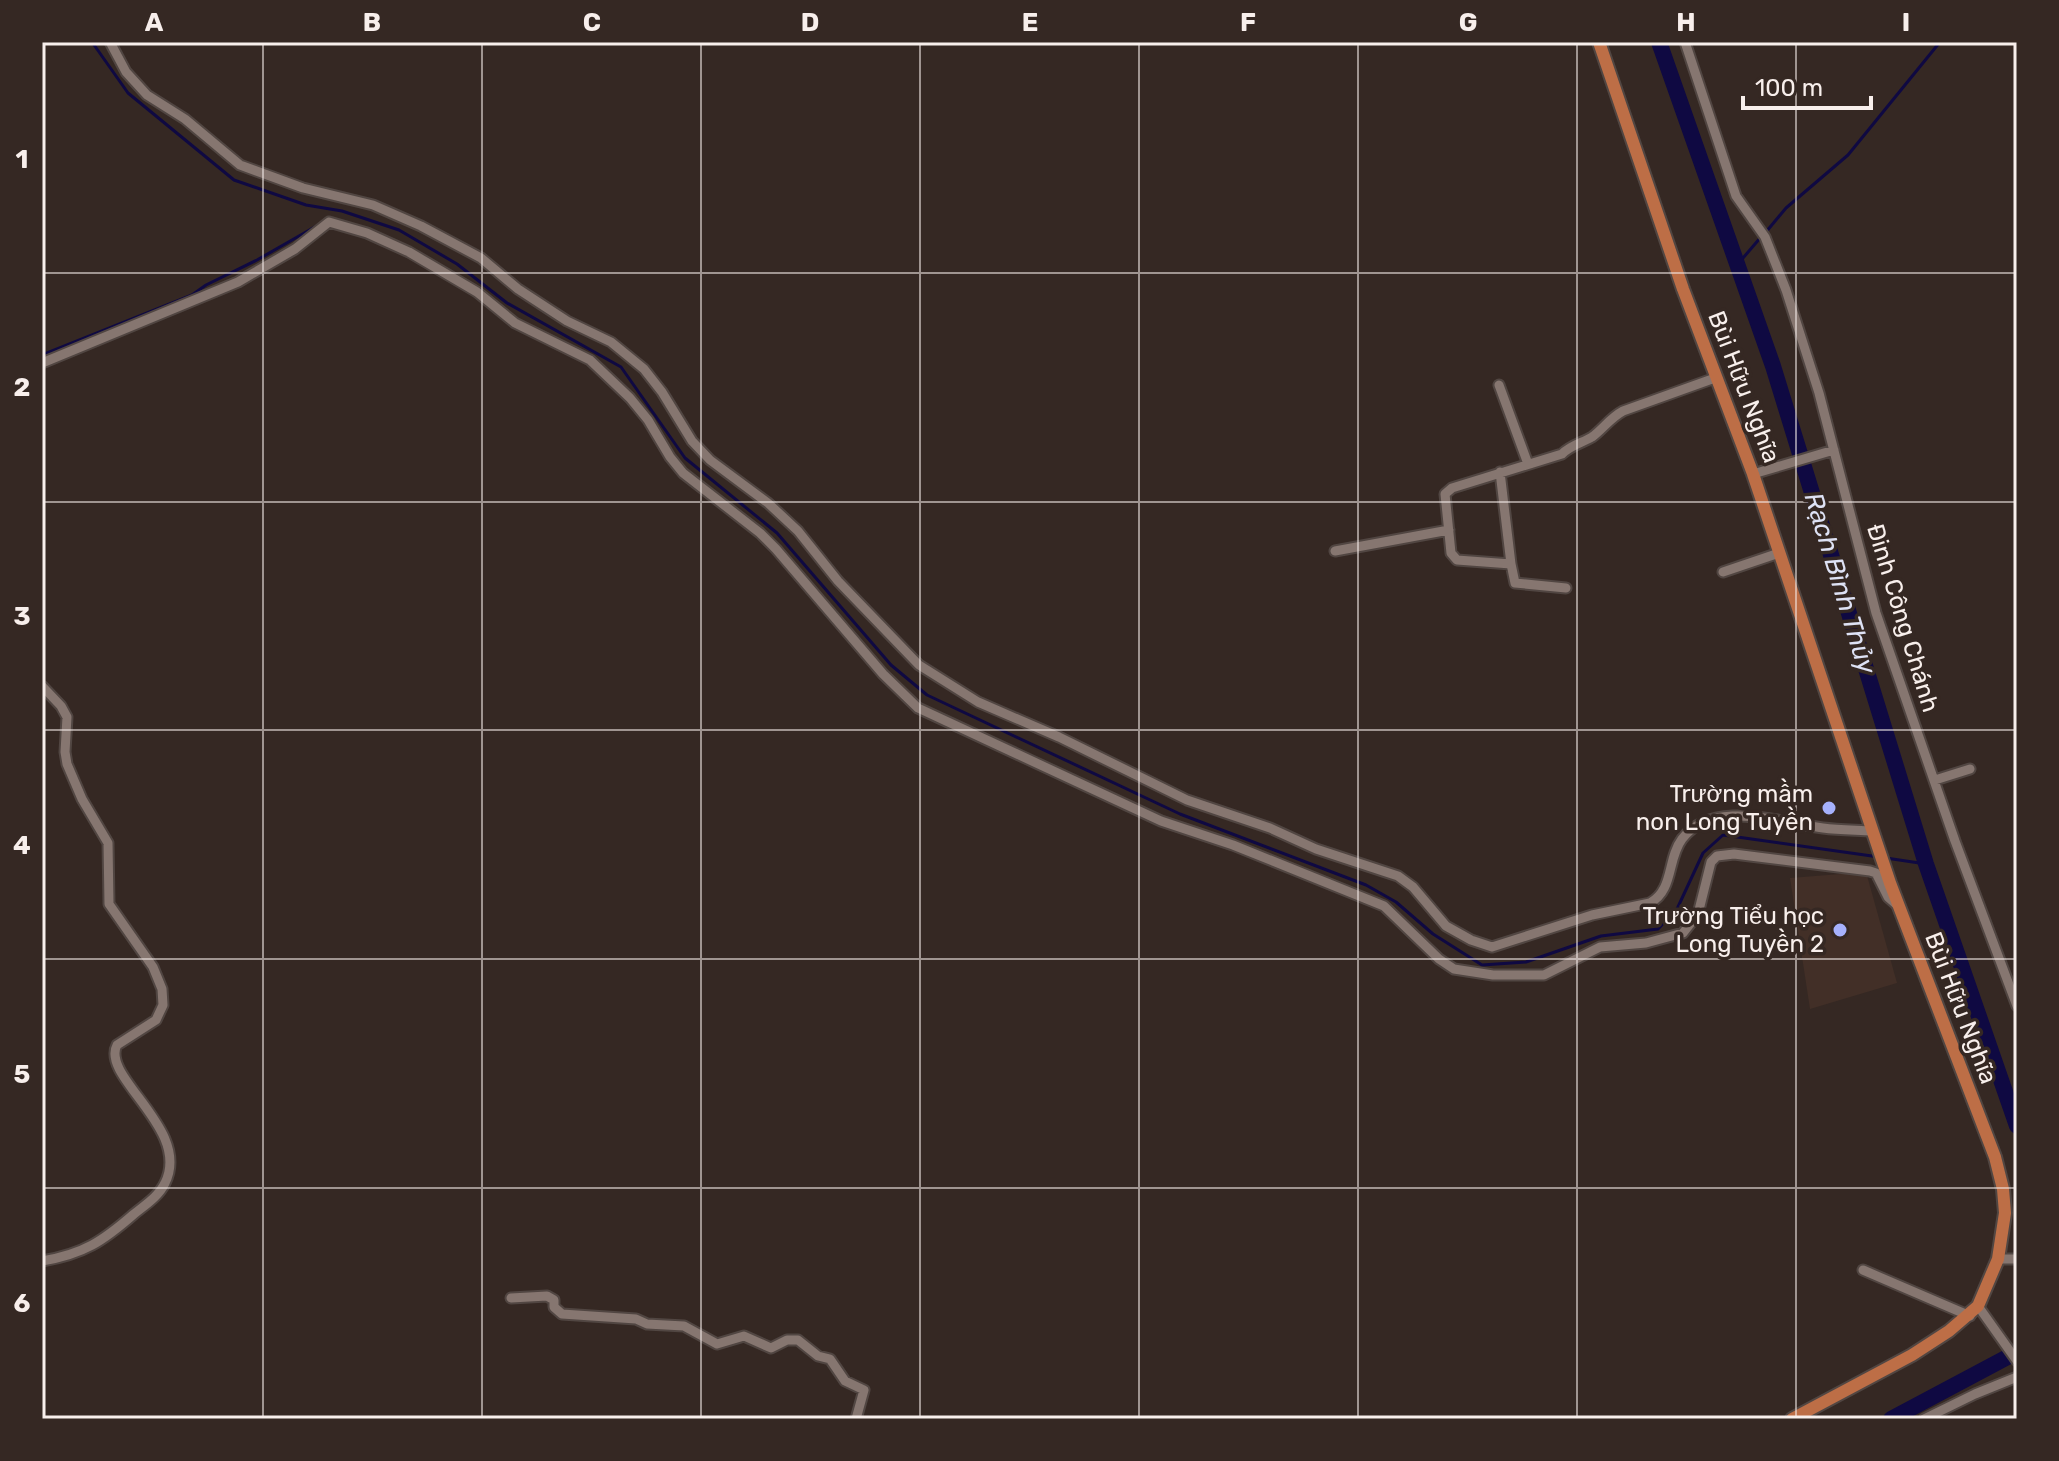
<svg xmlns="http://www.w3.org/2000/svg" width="2059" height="1461" font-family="Rubik,sans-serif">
  <rect width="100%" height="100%" fill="#352823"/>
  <!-- built -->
  <path fill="#422f27" d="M1866 872 1897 983 1810 1009 1790 878Z"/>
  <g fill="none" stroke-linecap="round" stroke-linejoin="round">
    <!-- stream -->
    <path stroke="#0f0942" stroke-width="3" d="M92 42 128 93 234 180 306 205 342 211 399 230 457 264 507 303 621 367 685 458 777 533 891 665 927 695 1180 814 1366 885 1396 902 1433 934 1482 965 1526 962 1601 936 1658 929 1677 909 1703 853 1723 835 1879 857
      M1766 232 1786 208 1848 155 1940 42
      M1737 265 1761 237
      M42 355 192 295 206 285 257 260 320 224
      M1886 858 1926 864"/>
    <!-- river -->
    <path stroke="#0f0942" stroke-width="16" d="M1659 42 1773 366 1926 864 2017 1126
      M1891 1419 2017 1352"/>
    <!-- minor casing -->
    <g stroke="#514642" stroke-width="13">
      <path id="minor" d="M110 42 126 72 147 95 185 119 240 165 303 188 373 205 421 226 481 258 518 289 567 321 611 342 644 369 662 392 692 441 710 460 768 503 798 531 838 581 919 665 978 702 1059 737 1187 800 1270 828 1316 849 1398 876 1413 887 1446 926 1471 940 1492 947 1592 915 1650 903C1674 890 1667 859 1682 839 1713 798 1781 823 1823 828 1839 830 1856 830 1872 831
        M1685 42 1736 196 1765 237 1786 290 1819 393 1876 613 1955 841 2017 1006
        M42 363 238 282 295 249 329 222 367 233 409 252 477 292 515 323 590 360 630 398 648 420 670 457 683 473 760 533 776 549 883 674 918 708 1161 821 1233 845 1384 906 1439 959 1454 969 1493 975H1544L1600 947 1646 943 1683 933 1698 914 1711 862 1717 856 1734 854 1870 871 1876 873 1888 897 1896 904
        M1499 385 1528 464
        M1500 472 1511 564
        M1753 474 1834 450
        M1335 551 1449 530
        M1723 572 1779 553
        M1566 588 1515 583 1511 564 1457 560 1451 553 1445 494 1452 488 1562 454C1571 445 1582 443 1592 437 1603 429 1610 418 1623 411L1715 378
        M42 686 61 706 67 717 65 752 67 764 82 799 108 843 109 904 153 967 162 989 163 1005 156 1020 117 1045C100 1077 192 1129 165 1183 159 1196 145 1205 134 1214 103 1241 84 1254 42 1261
        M1935 780 1970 769
        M1998 1259H2017
        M1863 1270 1970 1316
        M511 1298 547 1296 554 1300V1307L562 1314 636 1319 647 1324 684 1326 717 1344 744 1336 771 1348 787 1340H798L818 1356 830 1359 845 1381 864 1390 856 1419
        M1978 1306 2017 1361
        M1924 1419 1975 1394 2017 1377"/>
    </g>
    <!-- major casing -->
    <g stroke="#514642" stroke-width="16">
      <path id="major" d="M1599 42 1683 289 1753 474 1890 883 1995 1157 2003 1189 2005 1213 1998 1259 1978 1306 1949 1331 1912 1355 1792 1419"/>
    </g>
    <!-- minor -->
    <use href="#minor" stroke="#867670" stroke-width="9"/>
    <!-- major -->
    <use href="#major" stroke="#bd6e46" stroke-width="12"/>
  </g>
  <!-- grid -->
  <path fill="none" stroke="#f8efec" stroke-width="2" stroke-opacity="0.55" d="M263 42V1419M482 42V1419M701 42V1419M920 42V1419M1139 42V1419M1358 42V1419M1577 42V1419M1796 42V1419M42 273H2017M42 502H2017M42 730H2017M42 959H2017M42 1188H2017"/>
  <!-- markers -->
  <g fill="#a6b1fc" stroke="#352823" stroke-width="3">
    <circle cx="1829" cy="808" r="8"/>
    <circle cx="1840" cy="930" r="8"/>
  </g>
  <g text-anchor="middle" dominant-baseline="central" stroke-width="7" stroke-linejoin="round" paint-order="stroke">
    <!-- street labels -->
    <g font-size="24" fill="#f8efec" stroke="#352823">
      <text transform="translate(1744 387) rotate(69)">Bùi Hữu Nghĩa</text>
      <text transform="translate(1903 618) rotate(73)">Đinh Công Chánh</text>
      <text transform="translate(1961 1008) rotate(69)">Bùi Hữu Nghĩa</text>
    </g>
    <!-- poi labels -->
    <g font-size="24" fill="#f8efec" stroke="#352823" text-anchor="end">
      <text x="1813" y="794">Trường mầm<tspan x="1813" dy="28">non Long Tuyền</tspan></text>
      <text x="1824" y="916">Trường Tiểu học<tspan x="1824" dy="28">Long Tuyền 2</tspan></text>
    </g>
    <!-- water labels -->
    <g font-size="26" font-style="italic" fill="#dee2f5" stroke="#352823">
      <text transform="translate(1840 583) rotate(73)">Rạch Bình Thủy</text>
    </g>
  </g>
  <!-- border -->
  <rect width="2059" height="1461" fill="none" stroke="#352823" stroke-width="88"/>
  <!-- scale -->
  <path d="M1743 96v12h128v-12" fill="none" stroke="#f8efec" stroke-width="4"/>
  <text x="1755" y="96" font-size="24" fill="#f8efec" stroke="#352823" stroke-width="6" paint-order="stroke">100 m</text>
  <rect x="44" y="44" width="1971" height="1373" fill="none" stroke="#f8efec" stroke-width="3"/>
  <g font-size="26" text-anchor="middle" font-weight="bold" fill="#f8efec">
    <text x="154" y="31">A</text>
    <text x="372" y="31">B</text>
    <text x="592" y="31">C</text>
    <text x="810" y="31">D</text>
    <text x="1030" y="31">E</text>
    <text x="1248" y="31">F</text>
    <text x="1468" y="31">G</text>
    <text x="1686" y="31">H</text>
    <text x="1906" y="31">I</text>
    <text x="22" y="168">1</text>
    <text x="22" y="396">2</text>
    <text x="22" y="625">3</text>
    <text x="22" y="854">4</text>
    <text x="22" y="1083">5</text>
    <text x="22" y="1312">6</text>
  </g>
</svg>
